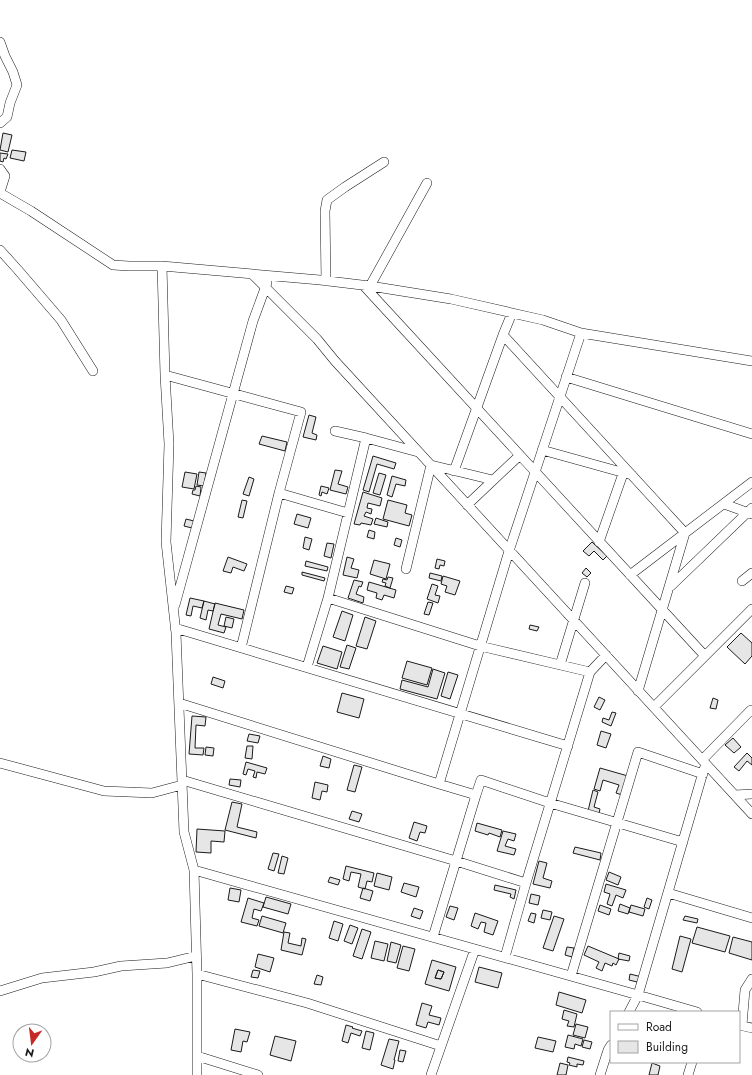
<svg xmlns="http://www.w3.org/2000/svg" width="752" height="1075" font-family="Jost,sans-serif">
  <rect width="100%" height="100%" fill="#fff"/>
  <!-- building -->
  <path fill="#e6e6e6" stroke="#1a1a1a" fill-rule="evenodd" d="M3 133 12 135 8 152 0 150Z
    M12 150 26 152 24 161 10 158Z
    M0 153 8 154 6 159 4 158 3 162 0 161Z
    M309 415 316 417 312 433 317 435 316 440 303 437Z
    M262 436 287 442 285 451 259 444Z
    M373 456 396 463 394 469 377 464 369 492 363 490Z
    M335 470 342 471 338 484 348 487 346 494 330 490Z
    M185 472 197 474 194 489 182 487Z
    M199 472 206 473 204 486 197 485Z
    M379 473 386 475 380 495 373 493Z
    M392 476 406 480 405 486 396 484 392 497 387 495Z
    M249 477 254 479 249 496 243 494Z
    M196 486 201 487 200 496 192 494 193 490H195Z
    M321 486 329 488 327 494 322 492 321 496 319 495Z
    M363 492 382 498 380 506 368 503 367 508 372 509 371 514 366 512 364 516 373 519 371 525 361 523 360 525 354 524Z
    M242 500 247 501 243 518 238 517Z
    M388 500 407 505 405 513 412 515 409 526 383 519Z
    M297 514 311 518 308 528 294 524Z
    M376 518 388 522 387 527 374 524Z
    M186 519 194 521 192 528 184 526Z
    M369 530 375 532 374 539 367 537Z
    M305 537 312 539 309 550 303 548Z
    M396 538 402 540 400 547 394 545Z
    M592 542 607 556 603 560 594 551 589 556 583 551Z
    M327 543 334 544 331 558 324 556Z
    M228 557 247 564 244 571 233 567 231 573 223 571Z
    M347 557 354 559 351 568 359 570 357 578 343 575Z
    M437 559 445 561 444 566 440 565 439 569 435 568Z
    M374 560 390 564 386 579 370 574Z
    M306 561 328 567 327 571 305 566Z
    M586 568 591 573 587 577 582 573Z
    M302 572 325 578 324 581 302 575Z
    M430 573 442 576 441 581 429 578Z
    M443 576 460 581 455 595 445 592 447 586 441 584Z
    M388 577 393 578 390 588 385 586 386 583 382 582 383 579 387 580Z
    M354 580 363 582 361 587 359 586 356 594 364 597 363 603 348 598Z
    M369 582 396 590 394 598 384 595 382 600 376 598 377 593 367 590Z
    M432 584 438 586 435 595 440 596 438 603 427 599Z
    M286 586 294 588 292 594 284 592Z
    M190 598 204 601 202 608 193 606 191 616 186 615Z
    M204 601 215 604 213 611 208 610 206 620 200 618Z
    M428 602 433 603 429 615 424 614Z
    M215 603 244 610 242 619 221 614 218 625 226 627 224 633 209 629Z
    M342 611 353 615 345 641 333 637Z
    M226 617 234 619 232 628 224 626Z
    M365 617 376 621 367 649 356 646Z
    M530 625 539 627 537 631 529 629Z
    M741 633 752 643V656L745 664 727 647Z
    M347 645 356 648 349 669 340 667Z
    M323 646 342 652 337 669 317 663Z
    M407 661 432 668 427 685 402 678Z
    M433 669 445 673 437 699 400 689 402 680 428 687Z
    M448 672 458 675 450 699 441 696Z
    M213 677 225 681 223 688 211 684Z
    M342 693 364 699 359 718 337 712Z
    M599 697 605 700 600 710 594 707Z
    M713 698 718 700 716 709 710 708Z
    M612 712 616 713 611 726 602 722 603 718 609 720Z
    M192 716 206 717 205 726 196 725 195 748H204L203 755 189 754Z
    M601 731 611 734 606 748 597 745Z
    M249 734 260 736 258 743 247 741Z
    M733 738 741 747 734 753 725 745Z
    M247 746H253L252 759 245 758Z
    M206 747 214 748 213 756 205 755Z
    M747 753 752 758V765L747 761 739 771 734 767Z
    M323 756 331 759 329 768 320 766Z
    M246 762 267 768 265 774 257 772 256 778 253 777 255 771 248 769 246 775 243 774Z
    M354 765 362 767 355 792 347 790Z
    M600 768 628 776 622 795 616 793 619 785 603 780 600 791 594 789Z
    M230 779 241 780 240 787 229 785Z
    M315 782 328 785 327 792 322 791 320 800 312 798Z
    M593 790 598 792 594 807 600 809 599 813 588 811Z
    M232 802 242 804 237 827 257 832 256 838 225 830Z
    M352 811 362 814 359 822 349 819Z
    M414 822 427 826 425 833 420 832 417 841 409 838Z
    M477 823 502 830 500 837 489 833 488 835 475 831Z
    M197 829 225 831 224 842 211 841V853L196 852Z
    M503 831 516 834 514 841 508 839 505 846 516 849 514 855 497 851Z
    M575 847 601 853 600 860 573 853Z
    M273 853 279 854 274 871 268 869Z
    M282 856 288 858 284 874 278 873Z
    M539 861 547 863 543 878 552 881 550 888 533 884Z
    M346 866 374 873 372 882 367 881 365 889 358 887 361 874 351 872 349 881 343 879Z
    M609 872 621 877 618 885 606 880Z
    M377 873 392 877 389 890 374 886Z
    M330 877 340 880 338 885 328 882Z
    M404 883 419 887 416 897 401 892Z
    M606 884 626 890 623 898 616 895 612 906 607 904 610 894 604 892Z
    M495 885 516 890 514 899 510 897 511 894 494 890Z
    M230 888 241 890 239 902 228 900Z
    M363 888 373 891 370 901 360 898Z
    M531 894 540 896 538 905 529 903Z
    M266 897 291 904 288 914 263 907Z
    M248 898 264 903 261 911 254 909 252 918 259 920 257 926 241 922Z
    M647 898 652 900 649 909 644 907Z
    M620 904 630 908 628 914 618 911Z
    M600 905 611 909 609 915 598 911Z
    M631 905 645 909 643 916 629 912Z
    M450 906 458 908 454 920 446 917Z
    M414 908 423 911 420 919 411 916Z
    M543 910 552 912 550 920 541 918Z
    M475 913 498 921 493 935 484 932 486 923 481 922 478 929 471 926Z
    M531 913 536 914 534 923 528 921Z
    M262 916 286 923 283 933 259 926Z
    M554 916 564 919 553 951 543 948Z
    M685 916 698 919 697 923 683 920Z
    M334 921 343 924 338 941 329 938Z
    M350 925 358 928 352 944 344 941Z
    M697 927 730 936 725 952 692 943Z
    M362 929 371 932 362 959 353 956Z
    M284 932 290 933 288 943 301 946 302 938 306 939 302 955 281 950Z
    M680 936 691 939 682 972 672 969Z
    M733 937 752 942V960L729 953Z
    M375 941 388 944 384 961 371 958Z
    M391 942 401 945 396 963 387 961Z
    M403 946 415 949 409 971 397 968Z
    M588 946 619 959 616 965 613 963 612 966 605 963 602 971 596 968 599 962 584 955Z
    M567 947 574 948 572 957 565 955Z
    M619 953 630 956 629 961 618 959Z
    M258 954 274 958 270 972 255 967Z
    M432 960 456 967 449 991 425 984ZM438 970 444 972 441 979 435 978Z
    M479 967 502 973 498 988 475 982Z
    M253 970 260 971 258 978 251 977Z
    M438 970 444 972 441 979 435 978Z
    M630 974 642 977 641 983 629 980Z
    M317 975 323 977 321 985 314 984Z
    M559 992 586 1000 582 1013 556 1005Z
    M422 1003 432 1006 429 1015 441 1018 439 1025 428 1022 426 1028 416 1025Z
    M564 1010 577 1014 574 1027 567 1026 569 1021 562 1019Z
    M576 1024 588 1027 585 1038 573 1035Z
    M346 1025 353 1027 352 1028 362 1031 360 1036 351 1033 348 1043 342 1041Z
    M235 1029 250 1032 247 1042 243 1041 241 1052 231 1050Z
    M366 1031 374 1033 370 1050 362 1048Z
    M568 1035 583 1039 581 1046 575 1044 574 1049 565 1047Z
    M275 1036 296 1041 291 1061 270 1055Z
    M538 1037 556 1041 553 1052 535 1048Z
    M389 1039 399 1041 394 1060H395L393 1069 381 1065Z
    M584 1040 592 1042 590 1049 582 1047Z
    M400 1050 406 1051 403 1062 398 1061Z
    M568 1057 584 1061 583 1065 577 1064V1067L569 1065 570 1063 567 1062Z
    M560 1063 568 1065 566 1075H557Z
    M652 1063 660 1066 658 1075H649Z"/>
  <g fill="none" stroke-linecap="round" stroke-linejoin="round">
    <!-- minor casing -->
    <g stroke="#1a1a1a" stroke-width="10">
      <path id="minor" d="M0 42 5 56 13 72 17 85 10 103 7 117 0 123
        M0 169 5 176 0 192
        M0 193 31 211 113 265 129 266H162L320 280 370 286 451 299 543 320 581 333
        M0 250 18 270 61 320 93 371
        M162 266 165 375 169 444 166 542 176 633 184 832 194 870
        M252 274 317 339 335 361 752 814
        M326 281 325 211 327 200 345 187 384 162
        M364 286 705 656
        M370 286 427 183
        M503 335 685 533 638 691
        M165 375 301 412 279 493 241 648
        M566 377 752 434
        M335 431 366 438
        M542 450 632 475
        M454 471 503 335 512 313
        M279 493 348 513
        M724 504 752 514
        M467 505 520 455
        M599 542 625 468
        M406 569 431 465 493 480
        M630 575 752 482
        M742 581 752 573
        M671 586 752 508
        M328 598 366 438 418 452
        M175 605 253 321 267 283
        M175 628 568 746
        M560 665 585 583
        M307 667 328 598 480 646 590 672
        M179 703 439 784 509 551 581 333 752 361
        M654 707 752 609
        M702 760 751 710 752 712
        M0 763 104 791 152 793 182 785
        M182 780 456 861 526 883 505 957
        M476 795 481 780 550 803 683 842
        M735 795 752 794
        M526 883 590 672 606 655
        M668 893 752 918
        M433 937 476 795 439 784
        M197 974 307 1003 441 1046
        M571 976 638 752 703 774
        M0 991 42 978 94 972 121 966 167 963 196 956
        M629 1012 638 995 704 769
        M739 1025 752 1028
        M742 1025 745 990 752 979
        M197 1056 258 1075
        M197 1075V974L194 870 638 995 697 1012
        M431 1075 475 949
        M600 1075 608 1050 611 1045
        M688 1075 692 1062"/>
    </g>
    <!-- minor -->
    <use href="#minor" stroke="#fff" stroke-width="9"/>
  </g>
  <!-- legend -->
  <rect x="610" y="1011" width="130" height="52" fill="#ffffff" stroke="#a3a3a3"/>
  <rect x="618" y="1024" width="20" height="6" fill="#ffffff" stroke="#a3a3a3"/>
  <text x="646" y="1031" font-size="12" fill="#1a1a1a">Road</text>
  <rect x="618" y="1041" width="20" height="12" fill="#e6e6e6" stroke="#a3a3a3"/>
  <text x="646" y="1051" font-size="12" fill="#1a1a1a">Building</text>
  <!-- north arrow -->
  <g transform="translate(32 1043) rotate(194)"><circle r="19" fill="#ffffff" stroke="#a3a3a3"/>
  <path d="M0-3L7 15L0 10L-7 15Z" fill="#c62828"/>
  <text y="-6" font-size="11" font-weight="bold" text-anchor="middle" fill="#1a1a1a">N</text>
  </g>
</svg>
